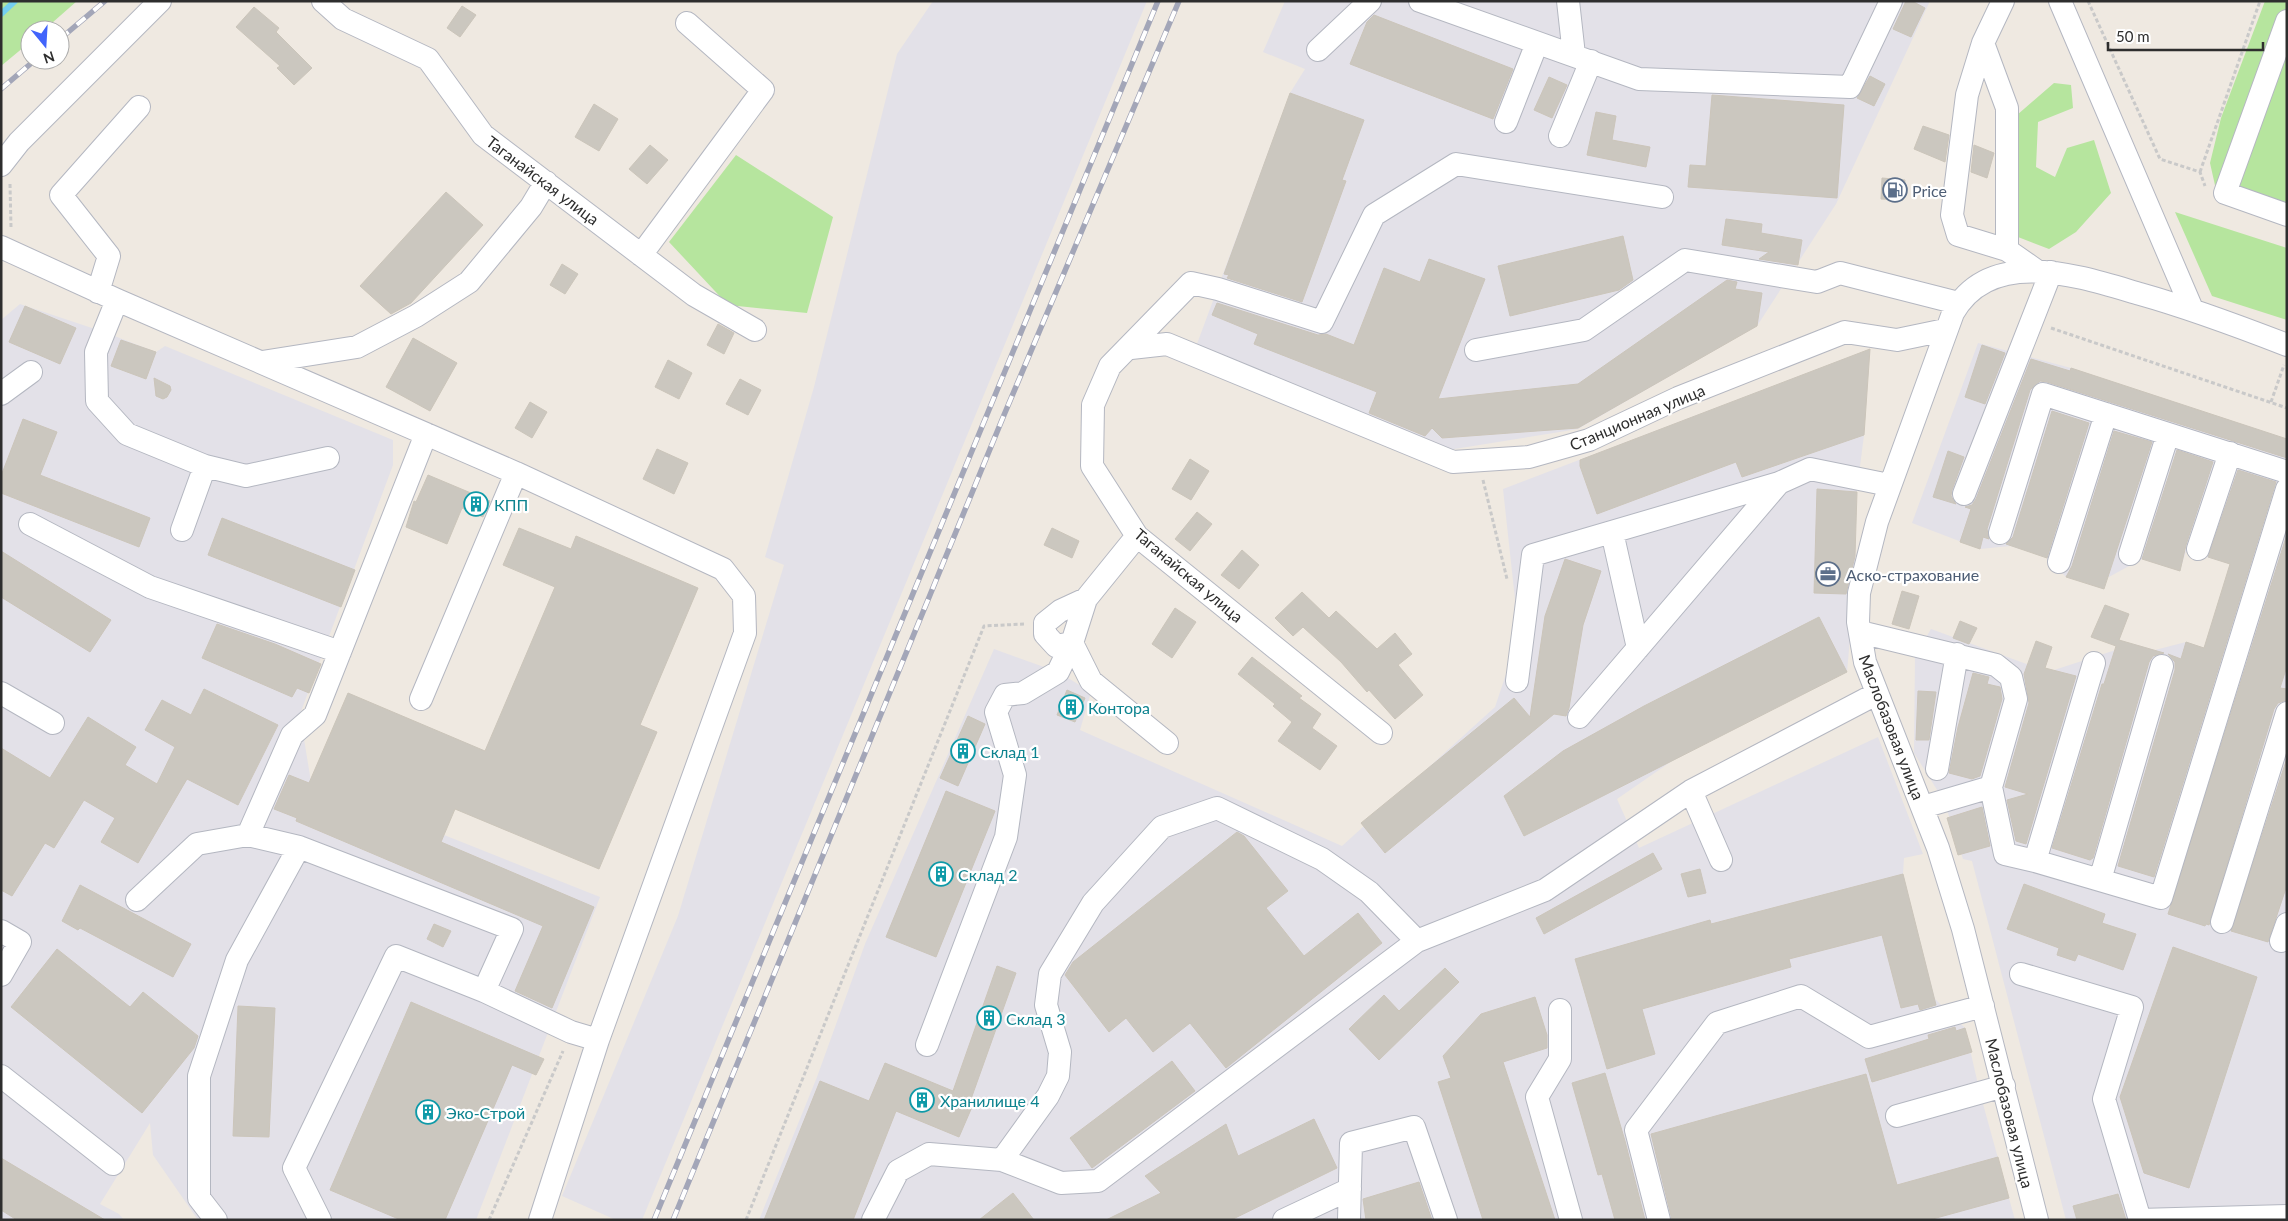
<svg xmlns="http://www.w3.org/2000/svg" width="2288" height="1221" font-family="Lato,sans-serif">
  <rect width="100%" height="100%" fill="#efe9e1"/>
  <!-- industrial -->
  <path fill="#e3e1e8" d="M933 1H1147L642 1220H616L562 1196 678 916 784 565 765 557 814 387 897 54Z
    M1285 1H1930L1836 204 1757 326 1578 429 1442 451 1194 352 1290 93 1305 69 1263 52Z
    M20 304 104 332 156 352 165 346 393 440V465L300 714 311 782 600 897 476 1220H198L153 1155 150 1123 100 1204 119 1214 124 1220H1V320Z
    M1978 343 2071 368 2287 439V1220H2066L1972 861 1963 859 1944 801 1914 753 1915 656 1931 629 2048 672 2134 644 2155 650 2186 642 2204 648 2230 564 2186 551 2180 571 2142 559 2107 578 2086 583 2066 577 2046 557 2010 546 1980 549 1912 523Z
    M1870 349 1864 435 1857 490 1854 594 1847 672 1672 761 1617 799 1639 848 1878 737 1923 854 1904 858 1903 874 1935 999 1965 1028 1980 1093 2015 1220H759L817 1077 865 944 994 649 1058 672 1091 692 1080 730 1342 846 1495 707 1513 653 1515 599 1503 489Z"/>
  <!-- green -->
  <path fill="#b6e59e" d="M1 1H77L44 30H30V42L1 66Z
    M2265 1H2287V226L2219 203 2210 163 2221 118Z
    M2054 83 2071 85 2073 108 2038 122 2036 167 2055 177 2067 148 2094 140 2111 193 2076 232 2049 249 2018 237 2015 208 2017 115Z
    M736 155 833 217 807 313 728 305 669 242Z
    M2175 212 2287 248V320L2212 296Z"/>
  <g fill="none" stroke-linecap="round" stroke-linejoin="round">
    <!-- stream -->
    <path stroke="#75cff0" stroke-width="6" d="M1 14 15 1"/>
  </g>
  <!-- building -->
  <path fill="#cbc7bf" stroke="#cbc5ba" d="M1906 1H1912L1925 8 1911 37 1893 29Z
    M462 6 476 15 460 37 447 28Z
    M254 7 279 28 276 32 312 68 294 85 277 68 280 66 236 27Z
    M1374 15 1513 69 1493 119 1350 64 1367 22Z
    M1870 76 1885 84 1874 106 1857 98Z
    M1549 77 1567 85 1552 118 1534 110Z
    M1290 93 1364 120 1342 180 1346 181 1302 302 1227 278 1229 275 1224 274Z
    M1712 95 1844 105 1837 198 1688 187 1690 165 1706 166Z
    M594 104 618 119 599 151 575 137Z
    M1596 112 1616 116 1612 140 1650 147 1646 167 1587 155Z
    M1923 126 1949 135 1945 162 1914 149Z
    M650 145 668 160 647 184 629 169Z
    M1974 145 1994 153 1987 178 1971 172Z
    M1882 178 1905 180 1903 200 1881 199Z
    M446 192 483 225 411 303 391 314 360 286Z
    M1726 219 1762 224 1761 233 1802 240 1798 265 1759 259 1769 252 1722 245Z
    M1623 236 1633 280 1619 290 1510 316 1498 266Z
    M1429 259 1485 279 1438 399 1578 384 1727 280 1737 282 1735 289 1762 293 1757 326 1578 428 1442 438 1432 428 1425 436 1369 413 1377 392 1254 344 1258 334 1212 315 1217 303 1318 335 1326 334 1354 345 1384 268 1420 282Z
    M562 264 578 274 565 294 550 285Z
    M25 306 76 328 60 364 9 342Z
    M718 324 734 333 724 354 707 345Z
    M413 338 457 363 430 411 386 387Z
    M121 340 156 352 146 379 111 366Z
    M1982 345 2005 353 1985 404 1965 397Z
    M1870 349 1864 435 1742 477 1736 462 1597 514 1580 466V460Z
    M2031 359 2070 371 2071 368 2287 439V458L2047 382 2040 381 2030 390 1987 529 1989 539 1983 537 1980 549 1960 542 1971 509 1965 507 1972 505 1976 499Z
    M668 360 692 373 679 399 655 387Z
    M154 378 170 386 171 390 167 397 163 399 156 396Z
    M740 379 761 390 748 415 726 404Z
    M530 402 547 412 532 438 515 428Z
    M2052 411 2089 423 2047 558 2006 544 2013 537Z
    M23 419 57 432 40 475 150 518 139 547 1 493V476Z
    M2114 431 2152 442 2104 589 2066 577 2072 566Z
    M657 449 688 463 674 494 643 479Z
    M2177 450 2213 462 2186 545 2180 571 2142 559Z
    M1948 451 1964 457 1952 490 1951 496 1956 504 1933 497Z
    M1190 459 1209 471 1191 500 1172 489Z
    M2238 470 2276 482 2154 877 2118 866 2175 670V662L2168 654 2181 659 2186 642 2204 648 2230 564 2208 557Z
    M428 475 490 501 483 517 462 508 447 544 406 527 414 501 416 502Z
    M1817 489 1857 492 1855 556 1846 594 1814 593Z
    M1197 512 1212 524 1190 551 1175 539Z
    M222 518 355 570 341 607 208 555Z
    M519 528 571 549 576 536 698 588 640 725 657 732 599 869 455 809 441 842 594 907 552 1008 515 991 543 926 296 821 297 818 274 809 289 775 309 783 348 693 485 751 555 587 503 565Z
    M1052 528 1079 541 1072 558 1044 545Z
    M2287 534V666L2280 688 2287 689V700L2278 703 2274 709 2209 925 2206 924 2205 926 2168 914Z
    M1242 550 1259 565 1239 589 1221 575Z
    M1 551 111 620 90 652 1 597Z
    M1565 559 1601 571 1583 625 1569 708 1566 716 1554 714 1385 853 1361 823 1514 698 1530 717 1545 616Z
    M1902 591 1919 596 1909 629 1892 624Z
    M1302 592 1329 618 1336 611 1377 649 1395 633 1412 654 1398 665 1423 695 1395 719 1369 690 1367 692 1341 662 1303 627 1293 636 1275 618Z
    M2105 605 2129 614 2119 640 2164 653 2153 656 2149 662 2093 858 2090 860 2052 848 2102 684H2104L2116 646 2091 637Z
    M1175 608 1196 622 1172 658 1152 644Z
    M1819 617 1847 672 1524 836 1504 796 1563 751 1644 706Z
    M1960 621 1977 628 1969 644 1953 638Z
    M217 624 275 644 321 664 309 693 297 688 292 697 202 658Z
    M2036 641 2052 647 2045 668 2076 676 2026 844 2016 841 2007 800 2028 794 2005 787 2029 703 2024 674Z
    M1252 657 1302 696 1299 698 1321 714 1312 728 1337 746 1320 770 1278 741 1292 722 1273 706 1275 704 1238 674Z
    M1973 673 1989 677 1987 684 2000 687 2002 699 1980 776 1972 779 1949 773 1958 727Z
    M204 689 278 725 238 805 187 779 138 863 101 842 115 818 84 800 54 848 45 843 12 896 1 890V748L50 778 88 717 136 747 125 765 157 784 175 747 145 730 162 700 191 715Z
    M1067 690 1085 698 1075 722 1057 715Z
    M1918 691 1936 692 1929 740H1916Z
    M968 716 985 724 958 786 940 778Z
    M2287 758V885L2268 942 2231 931Z
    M946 791 995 811 936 957 886 937Z
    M1982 807 1990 846 1958 855 1947 818Z
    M1237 832 1244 836 1288 891 1266 908 1304 956 1358 913 1382 943 1226 1068 1190 1023 1153 1052 1126 1018 1109 1032 1065 975 1073 962Z
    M1653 853 1662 869 1544 934 1536 918Z
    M1700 869 1706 893 1688 897 1681 874Z
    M1903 874 1936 1005 1920 1010 1918 1004 1901 1008 1882 935 1789 959 1791 967 1642 1009 1655 1054 1607 1069 1575 959 1710 920 1711 924Z
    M2024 884 2105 914 2102 923 2136 934 2123 970 2078 954 2075 961 2057 955 2059 948 2007 929Z
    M80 885 191 944 173 977 80 928 78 930 62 921Z
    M434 924 451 931 443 947 427 939Z
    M2173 947 2257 977 2189 1188 2144 1173 2120 1097Z
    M57 949 130 1007 143 992 198 1036 194 1048 142 1113 11 1007Z
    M997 966 1016 973 971 1099 975 1100 959 1137 896 1111 853 1220H764L820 1081 869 1101 885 1063 953 1091Z
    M1445 968 1459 982 1379 1060 1349 1029 1384 995 1399 1011Z
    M1535 997 1547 1035V1048L1503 1062 1555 1220H1483L1438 1082 1451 1078 1443 1056 1481 1014Z
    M411 1002 544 1059 536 1075 512 1065 445 1220H401L330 1190Z
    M238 1006 275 1008 269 1137 233 1136Z
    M1955 1027 1956 1031 1965 1028 1972 1052 1872 1082 1865 1059 1929 1039 1928 1035Z
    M1172 1061 1195 1091 1092 1168 1070 1138Z
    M1605 1073 1625 1141 1645 1220H1615L1602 1174 1598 1175 1572 1083Z
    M1866 1074 1897 1185 1998 1157 2009 1198 1929 1220H1672L1651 1134Z
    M1314 1119 1337 1168 1231 1220H1106L1161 1193 1145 1176 1226 1124 1238 1156Z
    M1 1158 105 1220H17L1 1210Z
    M1419 1182 1432 1220H1366L1363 1199Z
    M1013 1193 1034 1220H979Z
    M2118 1194 2126 1220H2077L2073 1206Z"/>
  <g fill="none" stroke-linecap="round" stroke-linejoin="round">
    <!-- minor casing -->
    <g stroke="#b4b7c1" stroke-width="24">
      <path id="minor" d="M323 1 343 19 428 59 483 135 694 295 755 330
        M1420 1 1639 79 1850 87 1891 1
        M1568 1 1574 55
        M2003 1 1983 43 1967 95 1952 215 1958 235 2007 250 2037 271
        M2060 1 2192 309
        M2287 21 2225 193 2287 215
        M1983 43 2007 108V250
        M1318 50 1370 1
        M1506 122 1537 43
        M1560 136 1591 61
        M1 165 19 142 160 1
        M1 247 117 300 516 473 723 569 744 596 745 633 598 1040
        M641 255 763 90 687 23
        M98 292 109 256 61 195 139 107
        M117 300 96 352 97 401 127 434 205 466 246 476 328 458
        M1131 348 1167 344 1453 462 1529 457 1589 440 1678 398 1845 332 1897 340 1945 330
        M1476 350 1584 330 1685 260 1817 282 1840 273 1958 303
        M262 362 357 347 416 316 469 282 531 207 546 182
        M1 394 31 372
        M1964 494 2051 272
        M30 524 150 587 340 652
        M182 530 205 466
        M1612 532 1638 648
        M2000 533 2043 394 2287 472
        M1137 536 1086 599 1072 643 1091 681 1167 743
        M2198 549 2230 453
        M2130 554 2168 434
        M2059 562 2106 414
        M1860 632 1996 665 2011 677 2016 699 1991 787 1923 807
        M1072 643 1056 646 1045 634V623L1060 611 1086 599
        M2094 663 2035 861 2161 898 2287 489
        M1517 681 1533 555 1779 483
        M1 693 53 723
        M421 699 516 473
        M1579 717 1779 483 1810 469 1889 485
        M1381 733 1137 536 1092 466 1093 405 1110 366 1191 283 1218 289 1322 322 1374 215 1456 164 1662 197
        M1937 769 1957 654
        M1991 787 2005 854 2035 861
        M1691 791 1721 860
        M248 835 292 735 315 715 426 434
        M2100 880 2162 666
        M137 900 197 844 248 835 299 847 512 929 484 991 571 1032 598 1040 540 1220
        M2222 922 2287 713
        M1 931 20 942 1 975
        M2281 941 2287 924
        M2021 974 2132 1007 2104 1099 2140 1220
        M1560 1010V1059L1537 1097 1571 1220
        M927 1045 1006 837 1015 775 996 712 1005 695 1023 693 1058 672 1072 643
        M1 1076 113 1164
        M1897 1116 2004 1086
        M1002 1160 1061 1183 1098 1181 1417 941 1545 890 1691 791 1876 694
        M216 1220 199 1198V1076L237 960 299 847
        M320 1220 294 1168 396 956 484 991
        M873 1220 898 1171 929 1154 1002 1160 1048 1096 1058 1076 1060 1052 1046 1005 1050 974 1093 903 1162 827 1217 808 1322 859 1369 892 1417 941
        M1284 1220 1350 1189
        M1349 1220 1351 1143 1414 1127 1446 1220
        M1659 1220 1636 1130 1717 1023 1801 996 1869 1037 1983 1006
        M2037 1220 1963 929 1938 848 1865 662 1858 622 1859 593 1877 522 1953 313C1991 245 2082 277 2140 294 2190 308 2238 326 2287 345
        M2139 1220 2287 1216"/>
    </g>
    <!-- path -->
    <path stroke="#c9c9c9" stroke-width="3" stroke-dasharray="4 2.5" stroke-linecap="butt" d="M2088 1 2160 159 2200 172 2205 186
      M2200 172 2260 1
      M10 184 11 228
      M2051 328 2287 408
      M2271 402 2284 365
      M1483 480 1507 579
      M489 1220 563 1051
      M746 1220 984 626 1024 624"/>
    <!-- minor -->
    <use href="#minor" stroke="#fff" stroke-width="22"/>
    <!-- rail casing -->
    <g stroke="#a3a6b8" stroke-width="5.5">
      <path id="rail" d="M60 39 105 1
        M1 89 35 60
        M654 1220 1158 1
        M673 1220 1004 415 1179 1"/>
    </g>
    <!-- rail -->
    <use href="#rail" stroke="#fff" stroke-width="4" stroke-dasharray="11" stroke-linecap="butt"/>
  </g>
  <!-- icons -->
  <defs>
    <g id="fuel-ring" transform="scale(1.25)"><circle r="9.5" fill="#fff" stroke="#5c6f8a" stroke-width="1.5"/><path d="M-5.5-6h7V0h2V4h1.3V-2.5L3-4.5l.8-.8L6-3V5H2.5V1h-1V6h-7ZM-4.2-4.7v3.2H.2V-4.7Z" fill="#5c6f8a"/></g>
    <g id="building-ring" transform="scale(1.25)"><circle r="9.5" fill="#fff" stroke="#0f9aa8" stroke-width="1.5"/><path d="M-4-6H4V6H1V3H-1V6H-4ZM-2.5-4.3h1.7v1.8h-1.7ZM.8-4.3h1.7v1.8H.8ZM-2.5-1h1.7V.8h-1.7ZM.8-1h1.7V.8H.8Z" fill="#0f9aa8"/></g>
    <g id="office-ring" transform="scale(1.25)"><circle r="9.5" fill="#fff" stroke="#5c6f8a" stroke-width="1.5"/><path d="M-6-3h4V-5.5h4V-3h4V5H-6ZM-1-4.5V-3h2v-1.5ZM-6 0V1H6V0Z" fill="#5c6f8a"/></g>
  </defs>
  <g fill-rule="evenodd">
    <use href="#fuel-ring" x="1895" y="190"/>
    <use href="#building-ring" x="476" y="504"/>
    <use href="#office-ring" x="1828" y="574"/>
    <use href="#building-ring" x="1071" y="707"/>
    <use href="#building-ring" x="963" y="751"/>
    <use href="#building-ring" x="941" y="874"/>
    <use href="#building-ring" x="989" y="1018"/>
    <use href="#building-ring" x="922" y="1100"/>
    <use href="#building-ring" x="428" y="1112"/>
  </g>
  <g text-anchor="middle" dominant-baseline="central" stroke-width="4.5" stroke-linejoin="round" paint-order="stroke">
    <!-- street labels -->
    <g font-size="16" fill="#2e2e2e" stroke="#fff">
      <text transform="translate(543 180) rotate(37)">Таганайская улица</text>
      <text transform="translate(1637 417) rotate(-23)">Станционная улица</text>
      <text transform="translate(1189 575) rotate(40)">Таганайская улица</text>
      <text transform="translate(1892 727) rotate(69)">Маслобазовая улица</text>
      <text transform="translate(2010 1113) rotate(76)">Маслобазовая улица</text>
    </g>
    <!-- service labels -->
    <g font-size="16" fill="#4e5e75" stroke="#fff" text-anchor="start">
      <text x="1912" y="190">Price</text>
      <text x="1846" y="574">Аско-страхование</text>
    </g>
    <!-- culture labels -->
    <g font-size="16" fill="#0d838f" stroke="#fff" text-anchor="start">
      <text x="494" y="504">КПП</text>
      <text x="1088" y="707">Контора</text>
      <text x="980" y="751">Склад 1</text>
      <text x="958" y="874">Склад 2</text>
      <text x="1006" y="1018">Склад 3</text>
      <text x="940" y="1100">Хранилище 4</text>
      <text x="446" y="1112">Эко-Строй</text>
    </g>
  </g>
  <!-- border -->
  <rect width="2288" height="1221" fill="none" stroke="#2e2e2e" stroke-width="5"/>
  <!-- north arrow -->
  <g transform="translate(45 45) rotate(162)"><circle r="24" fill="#ffffff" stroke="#ababab"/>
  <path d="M0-4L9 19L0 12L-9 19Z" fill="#4264fb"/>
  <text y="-8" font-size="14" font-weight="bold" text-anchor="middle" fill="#2e2e2e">N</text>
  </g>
  <!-- scale -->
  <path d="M2108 42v8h155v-8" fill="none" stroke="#2e2e2e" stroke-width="2.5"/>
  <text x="2116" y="42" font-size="15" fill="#2e2e2e" stroke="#ffffff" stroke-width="4" paint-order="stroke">50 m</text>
</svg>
